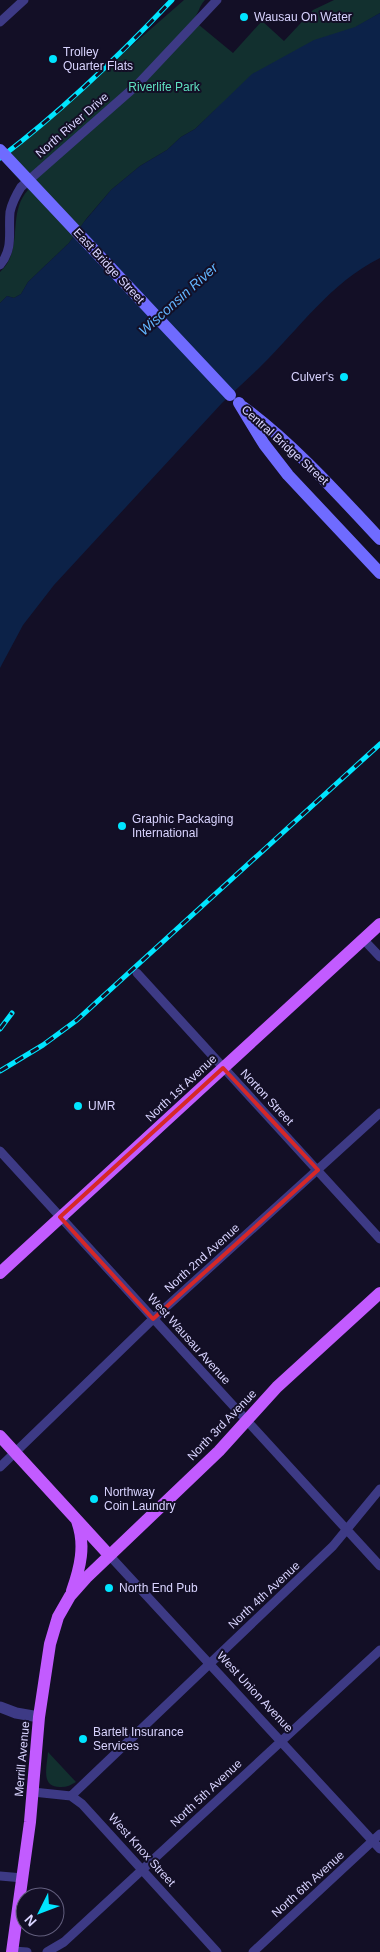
<svg xmlns="http://www.w3.org/2000/svg" width="380" height="1952" font-family="Helvetica,sans-serif">
  <rect width="100%" height="100%" fill="#130f26"/>
  <!-- green -->
  <path fill="#12302f" d="M184 0H205C199 6 199 13 193 20L233 53 262 21 284 41 313 10 334 0H380V13L215 110 195 129 181 137 167 150 140 166 111 190 87 218 69 243 28 282 21 294 14 298 7 296 0 303V272C25 249 6 214 28 190L0 158 24 140Z
    M48 1752 76 1782C71 1785 67 1787 61 1787 40 1788 47 1766 48 1752Z"/>
  <!-- water -->
  <path fill="#0c2248" d="M380 13V258C329 284 301 327 261 366 249 378 235 390 222 403L54 585 23 625 0 668V303L7 296 14 298 21 294 28 282 69 243 84 222 111 190 140 166 167 150 181 137 195 129 252 74 314 40 355 27Z"/>
  <g fill="none" stroke-linecap="round" stroke-linejoin="round">
    <!-- minor -->
    <path stroke="#3d3a85" stroke-width="9" d="M0 22 24 0
      M0 265C14 248 8 232 10 212 12 203 16 195 21 187L137 85 217 0
      M363 939 380 957
      M137 973 380 1239
      M0 1151 380 1566
      M0 1467 153 1319 380 1113
      M109 1555 380 1849
      M33 1792 71 1796 82 1804 217 1952
      M71 1796 333 1546 380 1489
      M0 1876 23 1878
      M13 1951 27 1952
      M47 1952 64 1942 380 1650
      M253 1952 380 1834"/>
    <!-- tertiary -->
    <path stroke="#3d3a85" stroke-width="11" d="M0 1707 16 1713 39 1717"/>
    <!-- secondary -->
    <path stroke="#6f6bff" stroke-width="12" d="M239 403 264 444 288 475 380 573
      M243 407C293 444 337 493 380 539"/>
    <!-- primary -->
    <path stroke="#c25bff" stroke-width="12" d="M0 1273 380 924
      M0 1436 109 1555
      M72 1591C80 1568 86 1545 77 1521
      M12 1952 30 1822 39 1717 50 1644 58 1617 70 1596 86 1578 219 1451 277 1387 380 1293"/>
    <!-- rail casing -->
    <g stroke="#00e5ff" stroke-width="5">
      <path id="rail" d="M0 158C63 110 118 57 172 0
        M0 1029 12 1013
        M0 1071 43 1045 77 1020 380 744"/>
    </g>
    <!-- rail -->
    <use href="#rail" stroke="#130f26" stroke-width="3" stroke-dasharray="9" stroke-linecap="butt"/>
    <!-- secondary-bridge -->
    <path stroke="#6f6bff" stroke-width="12" d="M0 150 230 395"/>
  </g>
  <!-- marked area -->
  <path fill="none" stroke="#d62828" stroke-width="4" stroke-linejoin="round" d="M223 1068 318 1170 153 1319 60 1217Z"/>
  <!-- markers -->
  <g fill="#00e5ff" stroke="#130f26" stroke-width="2">
    <circle cx="244" cy="17" r="5"/>
    <circle cx="53" cy="59" r="5"/>
    <circle cx="344" cy="377" r="5"/>
    <circle cx="122" cy="826" r="5"/>
    <circle cx="78" cy="1106" r="5"/>
    <circle cx="94" cy="1499" r="5"/>
    <circle cx="109" cy="1588" r="5"/>
    <circle cx="83" cy="1739" r="5"/>
  </g>
  <g text-anchor="middle" dominant-baseline="central" stroke-width="4" stroke-linejoin="round" paint-order="stroke">
    <!-- poi labels -->
    <g font-size="12" fill="#d9d4ff" stroke="#130f26" text-anchor="start">
      <text x="254" y="17">Wausau On Water</text>
      <text x="63" y="52">Trolley<tspan x="63" dy="14">Quarter Flats</tspan></text>
      <text x="334" y="377" text-anchor="end">Culver's</text>
      <text x="132" y="819">Graphic Packaging<tspan x="132" dy="14">International</tspan></text>
      <text x="88" y="1106">UMR</text>
      <text x="104" y="1492">Northway<tspan x="104" dy="14">Coin Laundry</tspan></text>
      <text x="119" y="1588">North End Pub</text>
      <text x="93" y="1732">Bartelt Insurance<tspan x="93" dy="14">Services</tspan></text>
    </g>
    <!-- park labels -->
    <g font-size="12" fill="#5fe0c0" stroke="#130f26">
      <text x="164" y="87">Riverlife Park</text>
    </g>
    <!-- street labels -->
    <g font-size="12" fill="#d9d4ff" stroke="#130f26">
      <text transform="translate(72 125) rotate(-41)">North River Drive</text>
      <text transform="translate(109 266) rotate(47)">East Bridge Street</text>
      <text transform="translate(285 445) rotate(42)">Central Bridge Street</text>
      <text transform="translate(181 1088) rotate(-43)">North 1st Avenue</text>
      <text transform="translate(267 1097) rotate(47)">Norton Street</text>
      <text transform="translate(202 1258) rotate(-42)">North 2nd Avenue</text>
      <text transform="translate(189 1339) rotate(48)">West Wausau Avenue</text>
      <text transform="translate(222 1425) rotate(-46)">North 3rd Avenue</text>
      <text transform="translate(264 1595) rotate(-43)">North 4th Avenue</text>
      <text transform="translate(255 1692) rotate(47)">West Union Avenue</text>
      <text transform="translate(22 1759) rotate(-85)">Merrill Avenue</text>
      <text transform="translate(206 1793) rotate(-43)">North 5th Avenue</text>
      <text transform="translate(142 1850) rotate(48)">West Knox Street</text>
      <text transform="translate(308 1884) rotate(-42)">North 6th Avenue</text>
    </g>
    <!-- water labels -->
    <g font-size="14" font-style="italic" fill="#62b6ff" stroke="#130f26">
      <text transform="translate(178 299) rotate(-42)">Wisconsin River</text>
    </g>
  </g>
  <!-- north arrow -->
  <g transform="translate(40 1912) rotate(228)"><circle r="24" fill="#130f26" stroke="#625e7d"/>
  <path d="M0-4L9 19L0 12L-9 19Z" fill="#00e5ff"/>
  <text y="-8" font-size="14" font-weight="bold" text-anchor="middle" fill="#d9d4ff">N</text>
  </g>
</svg>
